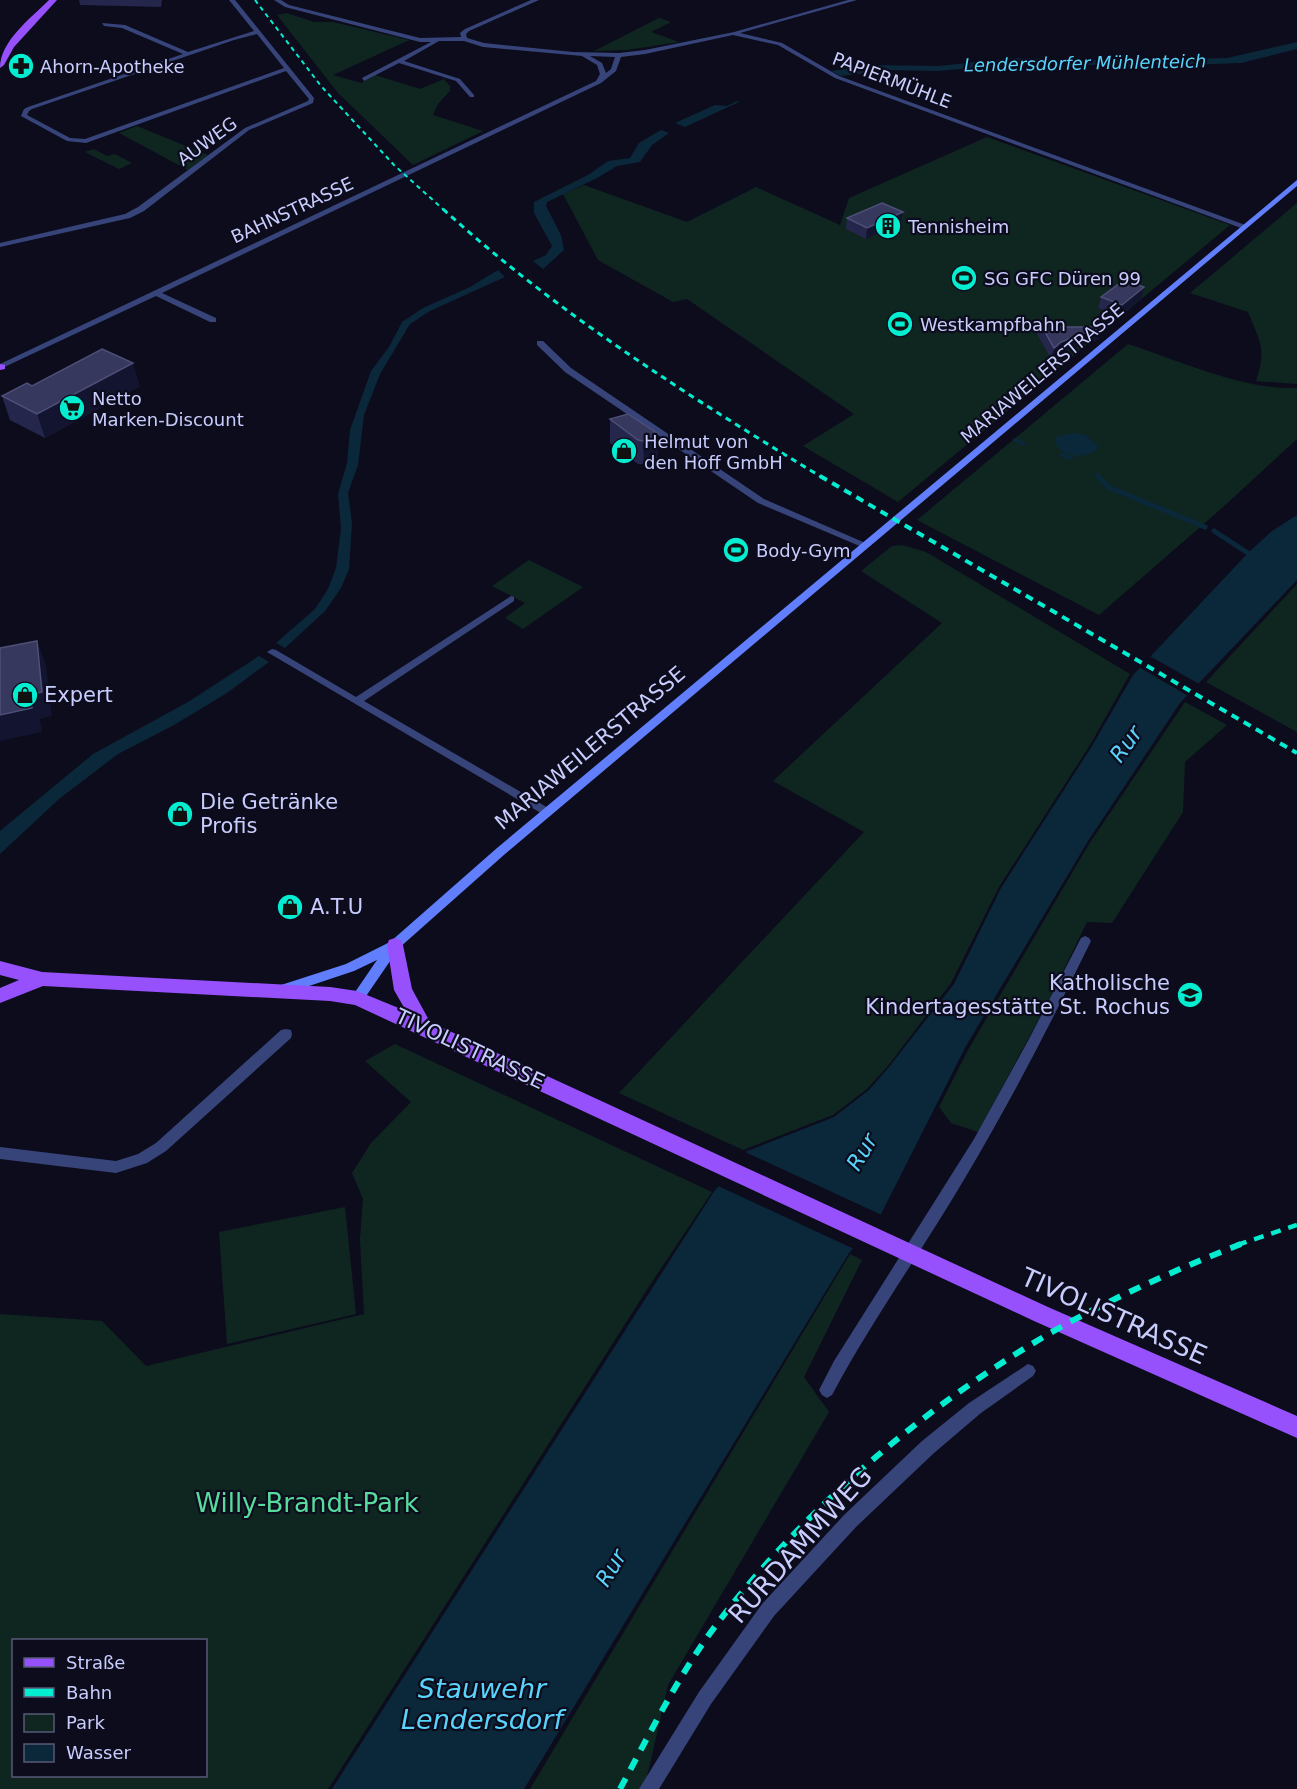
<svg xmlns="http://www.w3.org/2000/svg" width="1297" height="1789" font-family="'DejaVu Sans',sans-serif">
  <rect width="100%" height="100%" fill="#0c0c1c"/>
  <!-- green -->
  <path fill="#0f2620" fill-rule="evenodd" d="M287 13 314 22H333L409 40 333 75 361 83 375 75 420 89 444 79 450 86V91L438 104 433 115 483 131 413 165 338 93 277 15Z
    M659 18 671 22 651 32 679 42 627 50 594 51Z
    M137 126 208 155 188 170 119 133Z
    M987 137 1230 225 898 502 803 446 854 414 687 299 673 302 598 260 563 194 584 185 687 222 756 187 840 225 849 198Z
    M94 149 107 156 115 154 132 163 119 169 85 152Z
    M1297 203V384L1256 381C1267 349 1260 342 1248 312L1190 293Z
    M1128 344C1180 361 1243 390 1297 388V439L1222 508 1099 615 917 520Z
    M902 545 926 552 1130 674 1090 745 999 887 951 983 888 1066 867 1089 833 1115 743 1150 619 1093 864 832 773 781 942 623 861 571 892 546Z
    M529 560 583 587 523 629 505 618 525 603 492 586Z
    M1297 584V732L1206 682Z
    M1185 702 1227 725 1185 762 1183 812 1112 923 1087 922 1047 1004 978 1132 951 1123 939 1107 968 1050 1089 844Z
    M395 1044 712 1192 650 1285 328 1789H0V1314L102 1321 146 1366 364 1314 360 1240 363 1199 352 1173 371 1143 411 1102 365 1061ZM206 1640V1776H14V1640Z
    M345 1207 356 1314 227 1344 219 1232Z
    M850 1254 862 1260 804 1377 829 1412 668 1685 647 1777 640 1789H530Z"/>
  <!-- water -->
  <path fill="#0b283b" d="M1297 42V49L1241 63 1128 67 1076 64H1020L937 71 890 70 841 76 831 71 869 65 939 66 1015 58 1125 61 1227 58Z
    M737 101 739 102 685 127 675 123 715 105 727 106Z
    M661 130 669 133 652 145 640 162 617 166 597 178 547 202 546 206 561 235 564 250 543 269 533 261 546 255 552 246 534 213V202L588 175 608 161 630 158 639 143Z
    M498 270 505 277 430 311 410 324 380 374 364 415 358 465 348 493 352 523 349 569 341 588 325 611 285 648 276 643 315 609 328 589 336 568 341 528 338 494 347 463 350 430 371 371 389 347 402 322 423 308 470 287Z
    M1075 433 1085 435 1098 445 1097 450C1084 459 1061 458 1055 442L1057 436Z
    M1297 515V580L1180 703 1088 841 966 1046 880 1216 849 1253 524 1789H332L713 1193 745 1152 834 1117 869 1090 889 1067 954 984 1001 888 1092 746 1133 675 1248 553 1272 531Z
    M259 656 269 662 227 693 174 725 118 754 59 799 0 854V831L93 754 188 702Z"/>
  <!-- pier -->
  <path fill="#0c0c1c" d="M1148 655 1201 685 1190 697 1137 666Z
    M743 1151 884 1216 856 1250 716 1185Z"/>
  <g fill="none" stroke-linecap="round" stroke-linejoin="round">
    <!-- stream-far1 -->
    <path stroke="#0b283b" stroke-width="4" d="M1015 440 1024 444
      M1061 455 1071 458
      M1097 475 1099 478"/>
    <!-- stream -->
    <path stroke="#0b283b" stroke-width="5" d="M1098 476 1108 487 1205 527
      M1214 531 1254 557"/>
    <!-- minor -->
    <path fill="#37447a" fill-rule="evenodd" d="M229 0H235L314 98 313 103 249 130 144 211 130 218 0 247V243L125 214 138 207 245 128 308 101 309 99 286 71 86 143 67 141 21 116 24 109 28 107 183 54 122 28 104 26 102 23 125 25 188 52 254 31ZM257 34 284 68 85 139 70 138 27 115 29 111 32 109 234 40Z
      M274 0H281L289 5 420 38 461 37 460 33 465 29 531 0H539L469 31 466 34 467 38 484 43 573 52 619 53 645 50 734 32 848 0H857L740 33 782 43 839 76 1248 226 1241 228 835 78 778 45 733 35 645 54 621 57 616 71 601 83 162 293 216 318V322H210L156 296 0 369V364L596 81 600 74 597 65 582 56 483 47 464 41H439L404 61 460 79 474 95V97H470L456 81 399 63 364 81 362 78 431 42H420L285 7ZM590 56 615 57 611 69 606 73 602 63Z
      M537 341H543L571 368 764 499 870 545 865 548 862 547 758 503 565 372 537 345Z
      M511 596 514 597V601L364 701 550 809 552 812 546 816 267 652 272 649 276 650 356 697Z
      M1085 936 1089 938 1091 941C1052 1021 1011 1101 965 1178 922 1251 872 1320 832 1395L827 1398 822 1395 819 1390 834 1361 974 1139 1029 1039 1081 938Z
      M286 1029 291 1030 292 1034 291 1038 166 1151 147 1163 116 1173 0 1159V1147L116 1161 138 1154 156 1143 281 1030Z
      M1028 1364 1033 1366 1036 1371 1033 1376 981 1413 934 1453 856 1527 774 1616 711 1704 659 1789H639L699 1692 762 1604 844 1515 922 1441 969 1403Z"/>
    <!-- secondary -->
    <path fill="#617ffc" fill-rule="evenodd" d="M1297 180V186L505 854 399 948 362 1002H352L351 998 377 960 354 971 285 994 281 993 279 989 281 985 346 964 390 942 497 848Z"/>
    <!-- primary -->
    <path fill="#9651fc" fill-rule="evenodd" d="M49 0H57L14 47 4 65 0 68C0 41 31 18 49 0Z
      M0 364 5 365V369L0 370Z
      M395 938 401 940 403 945 412 989 430 1022 1048 1307 1297 1416V1438L1034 1321 355 1005 330 1001 43 986 0 1003V988L19 980 0 975V961L42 972 330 987 357 991 406 1011 394 990 387 945 389 940Z"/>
    <!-- rail-far4 -->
    <path stroke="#04edd1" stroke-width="2" stroke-dasharray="4.5 4" stroke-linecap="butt" d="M255 0 321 86 394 165 445 211"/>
    <!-- rail-far3 -->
    <path stroke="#04edd1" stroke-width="3" stroke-dasharray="6 5" stroke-linecap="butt" d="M443 209C558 314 690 397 823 478"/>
    <!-- rail-far2 -->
    <path stroke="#04edd1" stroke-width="4" stroke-dasharray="8 6" stroke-linecap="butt" d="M820 476 1297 753"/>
    <!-- rail-far1 -->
    <path stroke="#04edd1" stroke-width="4.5" stroke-dasharray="10 8" stroke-linecap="butt" d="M1237 1245 1297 1225"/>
    <!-- rail -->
    <path stroke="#04edd1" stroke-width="6" stroke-dasharray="12 10" stroke-linecap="butt" d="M620 1789C648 1737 674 1684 708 1636 799 1511 933 1398 1068 1323 1124 1293 1182 1267 1241 1244"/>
  </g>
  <!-- wall -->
  <path fill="#24264b" d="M79 0H162L161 7 80 5Z
    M847 218 901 223 866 239 846 229Z
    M1144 287 1141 299 1119 316 1098 308 1101 297Z
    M1039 321 1056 327 1099 339 1059 353 1051 359 1036 332Z
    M32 386H140L45 438 10 420 2 396Z
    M628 414 658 458 644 464H638L610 443V419Z"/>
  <!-- shaded-wall -->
  <path fill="#131430" d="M903 212 901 223 866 239 867 228Z
    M1144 287 1141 299 1119 316 1122 305Z
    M1102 327 1099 339 1059 353 1051 359 1054 348 1061 342Z
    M133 363 140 386 45 438 37 414Z
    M658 434V458L644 464 643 441Z
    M37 641 46 665 52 716 40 719 42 732 0 741V715L30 695Z"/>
  <!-- building -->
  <path fill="#36385e" stroke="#4d4f77" stroke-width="1.5" d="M882 203 903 212 867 228 847 218Z
    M1124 280 1144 287 1122 305 1101 297Z
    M1039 321 1056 327H1102L1061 342 1054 348Z
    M102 349 133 363 37 414 2 396 27 383 32 386Z
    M628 414 658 434 643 441 638 440 610 419Z
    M37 641 42 692 30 695 32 708 0 715V648Z"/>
  <!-- icons -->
  <defs>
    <g id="pharmacy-disc" transform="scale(1.35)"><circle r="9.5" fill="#04edd1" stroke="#0c0c1c"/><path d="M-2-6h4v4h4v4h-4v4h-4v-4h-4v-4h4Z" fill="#111"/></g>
    <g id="building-disc" transform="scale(1.35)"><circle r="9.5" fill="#04edd1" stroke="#0c0c1c"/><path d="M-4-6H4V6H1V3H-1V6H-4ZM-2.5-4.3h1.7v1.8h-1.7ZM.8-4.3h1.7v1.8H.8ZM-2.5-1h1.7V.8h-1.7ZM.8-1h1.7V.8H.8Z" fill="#111"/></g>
    <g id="stadium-disc" transform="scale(1.35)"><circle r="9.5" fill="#04edd1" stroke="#0c0c1c"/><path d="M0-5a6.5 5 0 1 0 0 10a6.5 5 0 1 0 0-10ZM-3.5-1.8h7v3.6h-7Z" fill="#111"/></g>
    <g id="supermarket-disc" transform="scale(1.35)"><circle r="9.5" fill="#04edd1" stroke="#0c0c1c"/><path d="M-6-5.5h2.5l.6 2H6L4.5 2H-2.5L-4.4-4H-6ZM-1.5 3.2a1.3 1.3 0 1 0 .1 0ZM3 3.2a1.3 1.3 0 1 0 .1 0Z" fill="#111"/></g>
    <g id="shop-disc" transform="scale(1.35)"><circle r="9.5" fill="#04edd1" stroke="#0c0c1c"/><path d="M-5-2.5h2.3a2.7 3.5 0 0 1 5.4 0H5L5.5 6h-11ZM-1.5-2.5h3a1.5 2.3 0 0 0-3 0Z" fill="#111"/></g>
    <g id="school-disc" transform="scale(1.35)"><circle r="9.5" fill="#04edd1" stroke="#0c0c1c"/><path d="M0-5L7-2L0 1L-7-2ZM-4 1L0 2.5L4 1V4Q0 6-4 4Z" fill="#111"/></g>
  </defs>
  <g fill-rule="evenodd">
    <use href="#pharmacy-disc" x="21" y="66"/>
    <use href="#building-disc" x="888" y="226"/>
    <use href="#stadium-disc" x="964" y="278"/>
    <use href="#stadium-disc" x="900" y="324"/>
    <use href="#supermarket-disc" x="72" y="408"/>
    <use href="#shop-disc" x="624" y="451"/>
    <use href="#stadium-disc" x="736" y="550"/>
    <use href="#shop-disc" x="25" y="695"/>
    <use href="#shop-disc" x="180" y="814"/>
    <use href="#shop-disc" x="290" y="907"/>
    <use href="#school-disc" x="1190" y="995"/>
  </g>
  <g text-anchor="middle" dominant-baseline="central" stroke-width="4.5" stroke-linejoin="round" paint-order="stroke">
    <!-- far-water labels -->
    <g font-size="18" font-style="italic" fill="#58d4fc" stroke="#0c0c1c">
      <text transform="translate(1085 63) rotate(-1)">Lendersdorfer Mühlenteich</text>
    </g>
    <!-- far-poi labels -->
    <g font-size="18" fill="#c8cdfe" stroke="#0c0c1c" text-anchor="start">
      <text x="40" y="66">Ahorn-Apotheke</text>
      <text x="908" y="226">Tennisheim</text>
      <text x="984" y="278">SG GFC Düren 99</text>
      <text x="920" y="324">Westkampfbahn</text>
      <text x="92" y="398">Netto<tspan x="92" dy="21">Marken-Discount</tspan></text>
      <text x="644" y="441">Helmut von<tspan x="644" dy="21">den Hoff GmbH</tspan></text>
      <text x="756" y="550">Body-Gym</text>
    </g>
    <!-- far-street labels -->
    <g font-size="18" fill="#c8cdfe" stroke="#0c0c1c">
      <text transform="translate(892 80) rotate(21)">PAPIERMÜHLE</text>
      <text transform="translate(207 141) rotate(-36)">AUWEG</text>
      <text transform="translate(292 210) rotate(-25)">BAHNSTRASSE</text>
      <text transform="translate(1042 373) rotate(-40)">MARIAWEILERSTRASSE</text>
    </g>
    <!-- poi labels -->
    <g font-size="21" fill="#c8cdfe" stroke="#0c0c1c" text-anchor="start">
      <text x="44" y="695">Expert</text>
      <text x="200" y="802">Die Getränke<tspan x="200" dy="24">Profis</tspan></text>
      <text x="310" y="907">A.T.U</text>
      <text x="1170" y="983" text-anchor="end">Katholische<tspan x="1170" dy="24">Kindertagesstätte St. Rochus</tspan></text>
    </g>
    <!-- street labels -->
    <g font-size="21" fill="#c8cdfe" stroke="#0c0c1c">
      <text transform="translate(590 748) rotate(-40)">MARIAWEILERSTRASSE</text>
      <text transform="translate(470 1049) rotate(25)">TIVOLISTRASSE</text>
    </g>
    <!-- water labels -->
    <g font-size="22" font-style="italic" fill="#58d4fc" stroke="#0c0c1c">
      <text transform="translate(1126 744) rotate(-54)">Rur</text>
      <text transform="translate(862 1152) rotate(-59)">Rur</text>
      <text transform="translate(611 1568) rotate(-59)">Rur</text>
    </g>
    <!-- near-street labels -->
    <g font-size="26" fill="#c8cdfe" stroke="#0c0c1c">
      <text transform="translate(1114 1316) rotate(24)">TIVOLISTRASSE</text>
      <text transform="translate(800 1545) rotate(-48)">RURDAMMWEG</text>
    </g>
    <!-- near-park labels -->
    <g font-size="26" fill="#56db9d" stroke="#0c0c1c">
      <text x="307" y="1503">Willy-Brandt-Park</text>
    </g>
    <!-- near-water labels -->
    <g font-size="27" font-style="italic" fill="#58d4fc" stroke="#0c0c1c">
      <text x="482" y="1688">Stauwehr<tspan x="482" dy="31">Lendersdorf</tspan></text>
    </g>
  </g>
  <!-- legend -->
  <rect x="12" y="1639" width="195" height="138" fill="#0c0c1c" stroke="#575976" stroke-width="1.5"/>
  <rect x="24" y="1658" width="30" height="9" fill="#9651fc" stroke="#575976" stroke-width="1.5"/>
  <text x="66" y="1669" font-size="18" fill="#c8cdfe">Straße</text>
  <rect x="24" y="1688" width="30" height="9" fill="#04edd1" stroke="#575976" stroke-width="1.5"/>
  <text x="66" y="1699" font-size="18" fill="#c8cdfe">Bahn</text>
  <rect x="24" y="1714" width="30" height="18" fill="#0f2620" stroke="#575976" stroke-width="1.5"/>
  <text x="66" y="1729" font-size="18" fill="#c8cdfe">Park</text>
  <rect x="24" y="1744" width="30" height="18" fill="#0b283b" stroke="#575976" stroke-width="1.5"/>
  <text x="66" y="1759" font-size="18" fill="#c8cdfe">Wasser</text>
</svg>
